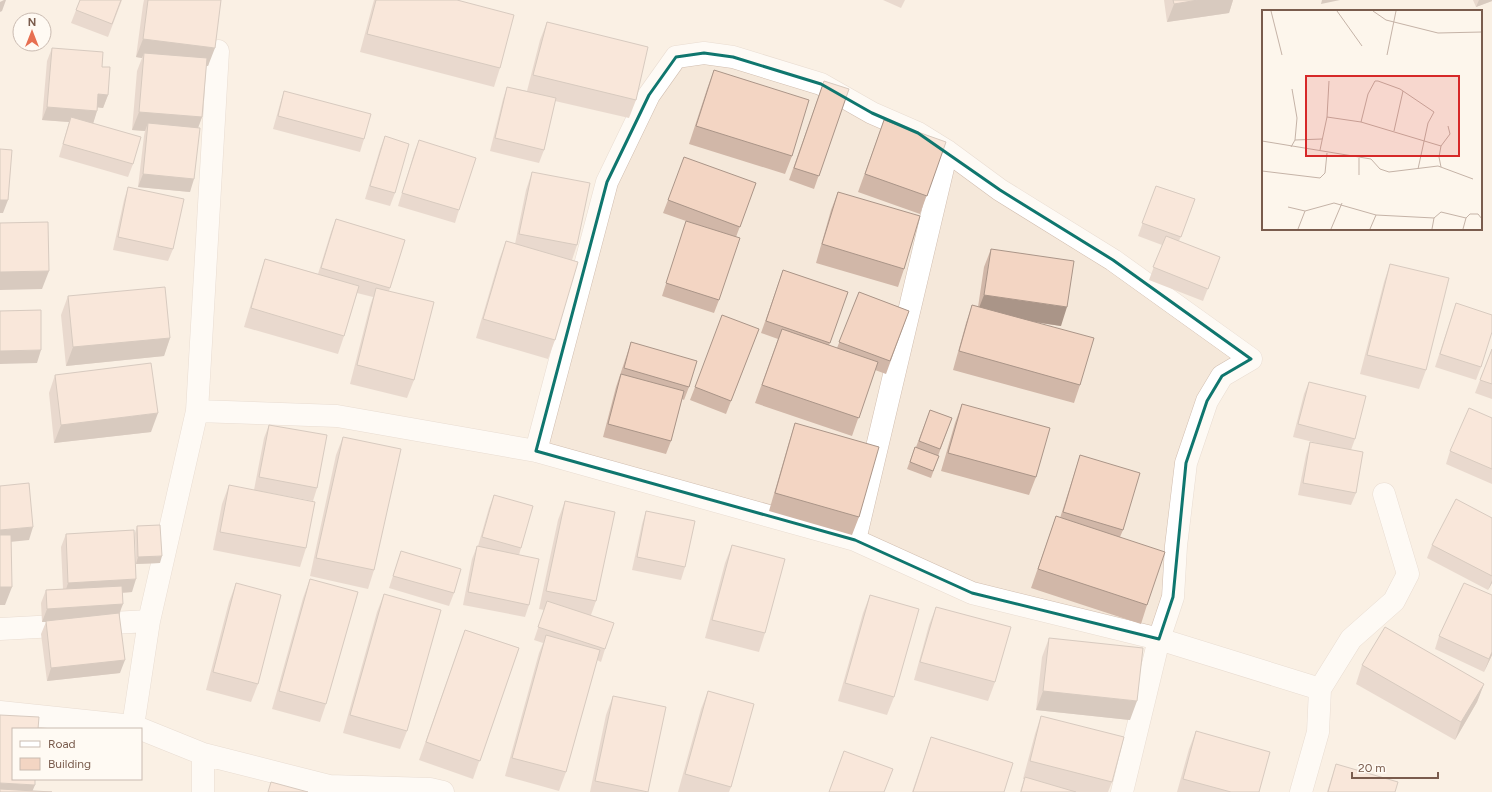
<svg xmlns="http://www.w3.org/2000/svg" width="1492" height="792" font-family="Figtree,sans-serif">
  <rect width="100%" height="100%" fill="#fdf6ec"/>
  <!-- residential -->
  <path fill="#f5e8da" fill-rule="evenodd" d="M0 0H1492V792H0ZM1263 11H1481V229H1263ZM20 20H44V44H20ZM13 729H141V779H13Z"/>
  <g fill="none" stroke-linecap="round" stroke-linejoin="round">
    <!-- street casing -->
    <g stroke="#d1beb0" stroke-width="23">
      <path id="street" d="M197 411 337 416 536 451 855 540 972 593 1159 639 1320 689
        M536 451 607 182 649 95 676 57 704 53 733 57 821 84 872 113 918 133 947 151 1000 190 1113 260 1251 359 1222 376 1207 401 1186 463 1176 546 1173 597 1159 639 1122 792
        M855 540 947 151
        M0 629 149 621
        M0 712 133 726 140 729
        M133 726 149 621 197 411 218 51
        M141 729 203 754 329 786 430 789 443 792
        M203 754V792
        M1301 792 1318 732 1320 689 1351 639 1394 601 1408 574 1384 494"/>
    </g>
    <!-- street -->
    <use href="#street" stroke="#fff" stroke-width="22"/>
  </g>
  <!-- wall -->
  <path fill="#d1b7a8" d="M80 0H122L108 37 71 23Z
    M144 0H221L208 66H206L202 117 198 128 190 192 138 187 144 136 145 131 132 130 137 71 142 58 136 57 143 5Z
    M374 0H457L500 68 494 87 360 52Z
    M883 0H905L901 8Z
    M1164 0H1233L1229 13 1167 22Z
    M1473 0H1492V1L1476 7Z
    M547 22 636 100 629 118 555 101 544 150 539 163 490 151 503 99 507 87 527 91 540 40Z
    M52 48 102 67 108 95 103 108 98 107 93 123 133 164 128 177 59 157 69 122 42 120 47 61Z
    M714 70 792 156 785 174 689 144 707 89Z
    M824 81 849 89 814 189 789 180Z
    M284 91 364 139 360 152 273 129 280 104Z
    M884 120 946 142 920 214 858 192Z
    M385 136 395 193 390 206 365 199 380 149Z
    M419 140 459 210 455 223 398 206 414 153Z
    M532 172 577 245 572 260 555 340 548 359 476 338 499 260 506 241 515 244 526 190Z
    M756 183 736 237 719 300 714 313 662 296 686 221 663 213 668 200Z
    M1156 186 1195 199 1179 241 1220 257 1203 301 1149 280 1162 245 1138 236Z
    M128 187 173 249 168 261 113 250 124 200Z
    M838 192 904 269 898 287 816 263 831 210Z
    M336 219 405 240 389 291 414 380 407 398 350 384 370 306 373 297 357 293 344 336 338 354 244 327 259 277 265 259 318 274 331 232Z
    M991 249 1061 326 1033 322 1080 385 1074 403 953 370 966 323 972 305 978 307 984 267Z
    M1390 264 1426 370 1419 389 1360 374 1384 282Z
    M783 270 848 292 829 345 837 348 859 292 909 311 886 374 875 370 852 436 755 403 778 339 761 333Z
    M68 296 170 338 164 356 66 366 61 315Z
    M1456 303 1481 367 1476 380 1435 367Z
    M759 329 726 414 690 400 695 387Z
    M631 342 689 387 684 400 682 399 671 441 666 454 603 437 616 387Z
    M1492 349V399L1475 393Z
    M55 375 151 432 54 443 49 393Z
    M1309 382 1355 439 1351 450 1356 493 1351 505 1298 495 1306 455 1310 442 1321 444 1293 437 1304 394Z
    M962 404 1036 477 1029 495 941 471 955 423Z
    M930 410 952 418 938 456H939L931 478 907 469 915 447H916Z
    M1492 418V484L1446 464 1450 451Z
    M795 423 859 517 852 535 769 511 789 442Z
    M269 425 317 488 313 501 254 490 264 438Z
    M343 437 374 570 368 589 310 576 336 455Z
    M1080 455 1123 530 1120 537 1147 605 1141 624 1031 588 1056 516 1060 518 1076 468Z
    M229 485 306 548 300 567 213 550 222 504Z
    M494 495 521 548 519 555 529 605 525 617 463 605 472 559 477 546H478L489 508Z
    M565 501 596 601 591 615 605 649 601 662 597 660 566 772 559 791 505 776 539 653 543 643 534 640 544 610 539 609 558 520Z
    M646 511 685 567 681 580 632 570 642 524Z
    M1492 518V583L1488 590 1427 558 1432 545Z
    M137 526 160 563 136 564 135 533Z
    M66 534 132 592 123 593 120 614V673L47 681 41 634 46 622H42L41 603 46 590 63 589 61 547Z
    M732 545 765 633 759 652 705 638 725 563Z
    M401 551 454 593 449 606 389 588Z
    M310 579 326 704 320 722 272 709 303 598Z
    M236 583 258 684 251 702 206 690 229 602Z
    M384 594 407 731 400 749 343 733 377 612Z
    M870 595 894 697 887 715 838 701 863 613Z
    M1492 595V655L1484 672 1435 649 1439 636Z
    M936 607 995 682 988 701 914 680 929 625Z
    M465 630 519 648 473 779 419 760Z
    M1049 638 1130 720 1036 710 1042 657Z
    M1362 665 1484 684 1477 702 1455 740 1356 684Z
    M708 691 731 787 729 792H678L701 709Z
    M613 696 648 792H590L606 715Z
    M1041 716 1112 782 1108 792H1020L1024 779H1023L1035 734Z
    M1196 731 1259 792H1177L1189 749Z
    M931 737 1004 792H912Z
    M1336 764 1395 792H1327Z"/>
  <!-- shaded-wall -->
  <path fill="#aa9588" d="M4 0H6L2 11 0 12V2Z
    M1198 0H1233L1229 13 1167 22 1174 4Z
    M1322 0H1340L1321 4Z
    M1479 0H1492V1L1476 7Z
    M143 39 215 48 208 66 144 58V53L142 58 136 57Z
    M98 94 108 95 103 108 94 107Z
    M47 107 97 111 93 124 71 117 69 122 42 120Z
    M139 112 202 117 195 136 148 123 145 131 132 130Z
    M143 174 194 179 190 192 138 187Z
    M0 200H8L3 213H0Z
    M49 271 42 289 0 290V272Z
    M984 295 1067 307 1061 326 977 313Z
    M170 338 164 356 66 366 73 347Z
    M41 350 37 363 0 364V351Z
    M158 413 151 432 54 443 61 425Z
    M33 527 29 540 0 543V530Z
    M162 556 160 563 136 564 138 557Z
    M136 579 132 592 64 596 68 583Z
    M1492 580V583L1488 590Z
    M0 587H12L5 605H0Z
    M123 604 118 617 42 622 47 609Z
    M1492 652V655L1484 672 1489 659Z
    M125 660 120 673 47 681 51 668Z
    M1484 684 1477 702 1455 740 1461 722Z
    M1043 691 1137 701 1130 720 1036 710Z
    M0 783 35 785 32 792H0Z"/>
  <!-- building -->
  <path fill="#f3d5c3" stroke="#aa9588" d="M80 0H121L112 24 76 10Z
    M148 0H221L215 48 143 39Z
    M376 0H457L514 15 500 68 367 34Z
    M1173 0H1198L1174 4Z
    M547 22 648 47 636 100 533 75Z
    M52 48 103 52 102 67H110L108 95 98 94 97 111 47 107Z
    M144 53 207 58 202 117 139 112Z
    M714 70 809 100 792 156 696 126Z
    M824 81 849 89 819 176 794 168Z
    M507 87 556 98 544 150 495 138Z
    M284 91 371 114 364 139 278 116Z
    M71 117 141 137 133 164 63 144Z
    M884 120 946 142 927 196 865 174Z
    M148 123 200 128 194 179 143 174Z
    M385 136 409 144 395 193 370 186Z
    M419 140 476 158 459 210 402 193Z
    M0 149 12 150 8 200H0Z
    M684 157 756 183 740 227 668 200Z
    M532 172 590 183 577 245 519 234Z
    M1156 186 1195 199 1181 237 1142 223Z
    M128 187 184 199 173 249 118 237Z
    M838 192 920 216 904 269 822 244Z
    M336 219 405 240 390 288 321 268Z
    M686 221 740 238 719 300 666 283Z
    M48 222 49 271 0 272V223Z
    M1166 236 1220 257 1208 289 1153 267Z
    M506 241 578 262 555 340 483 319Z
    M991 249 1074 261 1067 307 984 295Z
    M265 259 359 286 344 336 251 308Z
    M1390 264 1449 278 1426 370 1367 355Z
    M783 270 848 292 830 343 766 321Z
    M165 287 170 338 73 347 68 296Z
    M376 288 434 302 414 380 357 365Z
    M859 292 909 311 890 361 839 342Z
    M1456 303 1492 315V332L1481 367 1440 354Z
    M972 305 1094 338 1080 385 959 351Z
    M41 310V350L0 351V311Z
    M722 315 759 329 731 401 695 387Z
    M782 329 878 362 859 418 762 385Z
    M631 342 697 361 689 387 624 368Z
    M1492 349V384L1480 380Z
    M151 363 158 413 61 425 55 375Z
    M621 374 684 391 671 441 608 424Z
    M1309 382 1366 396 1355 439 1298 424Z
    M962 404 1050 428 1036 477 948 453Z
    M1469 408 1492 418V469L1450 451Z
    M930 410 952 418 940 449 919 441Z
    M795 423 879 447 859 517 775 493Z
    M269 425 327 435 317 488 259 477Z
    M343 437 401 449 374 570 316 558Z
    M1310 442 1363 452 1356 493 1303 483Z
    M915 447 939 456 933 471 910 462Z
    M1080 455 1140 473 1123 530 1063 512Z
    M29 483 33 527 0 530V486Z
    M229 485 315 502 306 548 220 532Z
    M494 495 533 506 521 548 482 537Z
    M1456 499 1492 518V576L1432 545Z
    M565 501 615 512 596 601 546 591Z
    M646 511 695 521 685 567 637 557Z
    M1056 516 1165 552 1147 605 1038 569Z
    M160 525 162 556 138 557 137 526Z
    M134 530 136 579 68 583 66 534Z
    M0 535H11L12 587H0Z
    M732 545 785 559 765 633 712 620Z
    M477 546 539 559 529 605 468 592Z
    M401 551 461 569 454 593 393 576Z
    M310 579 358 592 326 704 279 691Z
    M236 583 281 595 258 684 213 672Z
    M1464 583 1492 595V652L1489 659 1439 636Z
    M122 586 123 604 47 609 46 590Z
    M384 594 441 610 407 731 350 715Z
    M870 595 919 609 894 697 845 683Z
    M547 601 614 623 605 649 538 627Z
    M936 607 1011 627 995 682 920 662Z
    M119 613 125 660 51 668 46 621Z
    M1385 627 1484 684 1461 722 1362 665Z
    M465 630 519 648 480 761 426 742Z
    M546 635 600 650 566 772 512 758Z
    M1049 638 1143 648 1137 701 1043 691Z
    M708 691 754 704 731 787 685 774Z
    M613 696 666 707 648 792 595 781Z
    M0 715 39 717 38 729H13V779H35V785L0 783Z
    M1041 716 1124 737 1112 782 1030 761Z
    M1196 731 1270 752 1259 792H1231L1183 779Z
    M931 737 1013 763 1004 792H913Z
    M844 751 893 769 884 792H829Z
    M1336 764 1398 782 1395 792H1328Z
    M1025 777 1076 792H1021Z
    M271 782 308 792H268Z
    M0 789 52 792H0Z"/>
  <!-- marked area -->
  <path d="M0 0H1492V792H0ZM704 53 733 57 821 84 872 113 918 133 1000 190 1113 260 1251 359 1222 376 1207 401 1186 463 1173 597 1159 639 972 593 855 540 536 451 607 182 649 95 676 57Z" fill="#fdf6ec" fill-opacity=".55" fill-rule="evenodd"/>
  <path fill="none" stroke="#0f766e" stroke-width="3" stroke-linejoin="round" d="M704 53 733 57 821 84 872 113 918 133 1000 190 1113 260 1251 359 1222 376 1207 401 1186 463 1173 597 1159 639 972 593 855 540 536 451 607 182 649 95 676 57Z"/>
  <!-- overview -->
  <g transform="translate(1262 10)">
    <rect width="220" height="220" fill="#fdf6ec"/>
    <path fill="none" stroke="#c5b3a7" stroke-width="1" d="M9 1 20 45M75 1 100 36M111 1 124 10 176 23 220 22M125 45 134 1M65 107 99 112 179 136M99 112 106 84 113 71H116L138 79 172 102 166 113 156 159M132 121 141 81M33 130 60 129M0 131 109 149 118 159 127 162 176 156 211 169M29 137 33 130 35 108 30 79M58 140 65 107 67 71M97 148V165M179 157 177 147 179 136 188 124 186 116M0 161 58 168 63 163 65 143M0 193V210M26 197 43 201 36 219M43 201 72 193 114 205 172 208M69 219 80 193M108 219 114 205M170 219 172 208 179 202 204 208M201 219 204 208 208 204H216L220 209"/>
    <path fill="#d62828" fill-opacity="0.15" stroke="#d62828" stroke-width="2" d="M44 66H197V146H44Z"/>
    <rect width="220" height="220" fill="none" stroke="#7a5c4d" stroke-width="2"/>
  </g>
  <!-- legend -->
  <rect x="12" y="728" width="130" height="52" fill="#fffaf3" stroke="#cabbb1"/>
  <rect x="20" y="741" width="20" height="6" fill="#ffffff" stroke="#cabbb1"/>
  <text x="48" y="748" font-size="12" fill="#7a5c4d">Road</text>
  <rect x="20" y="758" width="20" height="12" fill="#f3d5c3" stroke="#cabbb1"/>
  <text x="48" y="768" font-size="12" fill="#7a5c4d">Building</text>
  <!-- north arrow -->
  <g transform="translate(32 32)"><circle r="19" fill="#fffaf3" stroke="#cabbb1"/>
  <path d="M0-3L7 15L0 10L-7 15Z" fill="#e76f51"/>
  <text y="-6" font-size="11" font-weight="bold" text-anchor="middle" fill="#7a5c4d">N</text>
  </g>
  <!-- scale -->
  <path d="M1352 772v6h86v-6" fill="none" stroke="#7a5c4d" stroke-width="2"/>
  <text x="1358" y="772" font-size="12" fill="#7a5c4d" stroke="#fffaf3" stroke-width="3" paint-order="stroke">20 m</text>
</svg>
